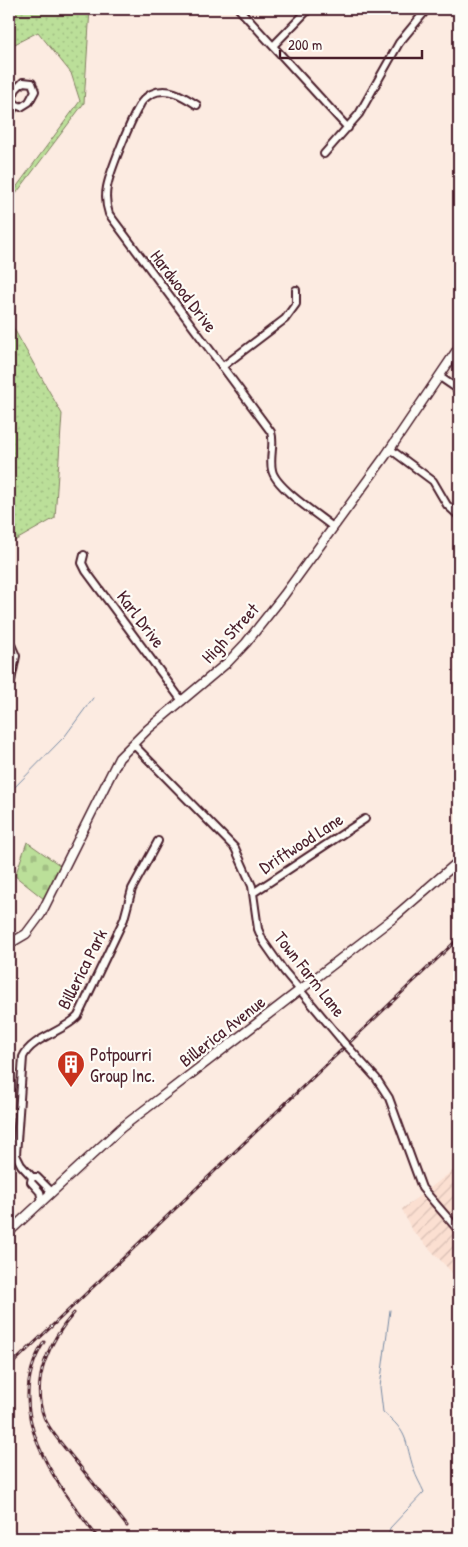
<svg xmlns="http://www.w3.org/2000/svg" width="468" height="1547" font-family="'Patrick Hand',sans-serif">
  <defs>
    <pattern id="industrial-furrows" width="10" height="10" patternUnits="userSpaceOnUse" patternTransform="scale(1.25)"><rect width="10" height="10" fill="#fbdfd1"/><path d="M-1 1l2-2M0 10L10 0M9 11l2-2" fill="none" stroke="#d9bfb4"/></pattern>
    <pattern id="cemetery-stones" width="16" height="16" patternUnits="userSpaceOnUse" patternTransform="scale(1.25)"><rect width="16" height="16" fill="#bbdf99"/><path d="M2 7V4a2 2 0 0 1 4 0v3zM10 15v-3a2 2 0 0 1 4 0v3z" fill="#a2bf84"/></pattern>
    <pattern id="park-dots" width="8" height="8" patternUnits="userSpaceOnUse" patternTransform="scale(1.25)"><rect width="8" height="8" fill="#bbdf99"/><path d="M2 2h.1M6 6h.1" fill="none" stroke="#a2bf84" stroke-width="1.8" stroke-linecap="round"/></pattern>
  </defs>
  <rect width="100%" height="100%" fill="#fcebe1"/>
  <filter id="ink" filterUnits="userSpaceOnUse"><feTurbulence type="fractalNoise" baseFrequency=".02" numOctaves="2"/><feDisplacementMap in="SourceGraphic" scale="10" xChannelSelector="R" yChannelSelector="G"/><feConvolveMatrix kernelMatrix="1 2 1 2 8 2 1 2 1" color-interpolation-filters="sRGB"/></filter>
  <g filter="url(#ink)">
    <!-- industrial -->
    <path fill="url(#industrial-furrows)" d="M459 1166V1280L411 1229 402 1209Z"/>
    <!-- cemetery -->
    <path fill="url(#cemetery-stones)" stroke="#827f62" d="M27 842 61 866 44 899 15 876Z"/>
    <!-- park -->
    <path fill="url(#park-dots)" stroke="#827f62" d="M9 9H90L84 103 9 203V197L80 101 71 73 38 32 9 47Z
      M9 320 62 414 55 518 9 544Z"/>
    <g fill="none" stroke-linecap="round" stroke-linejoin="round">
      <!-- stream -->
      <path stroke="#768aa4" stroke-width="1" d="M9 793 65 736 93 698
        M388 1538 390 1528 424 1492C421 1485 416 1477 414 1470 404 1440 410 1434 383 1412L380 1387 390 1310"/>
      <!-- minor casing -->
      <g stroke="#4a1f2b" stroke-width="10">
        <path id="minor" d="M239 9 348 128
          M273 46 309 9
          M23 82 32 83 35 91 29 102 21 107 15 104 12 98 16 89Z
          M197 105C183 96 168 86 151 94 146 97 142 100 140 105 131 119 110 171 107 187 105 197 106 205 109 214L271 432C275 444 269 457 272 470 275 487 318 515 333 527
          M9 115 16 105
          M324 154 359 114 399 43 427 9
          M222 367 285 319 296 304V290
          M440 377 459 390
          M390 449 433 481 447 505 459 516
          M84 555 82 563 86 571 182 701
          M9 640 16 656 9 691
          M133 744 235 848 252 886 258 929 263 941 284 971 345 1044
          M253 893 365 819
          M350 1049 376 1078 389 1098 422 1188 459 1231
          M32 1177H37L52 1192
          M42 1201 40 1192 31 1182 32 1177 21 1165 16 1155 23 1057C32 1037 64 1032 78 1016L124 919 132 889 158 841"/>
      </g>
      <!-- major casing -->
      <g stroke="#4a1f2b" stroke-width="11">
        <path id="major" d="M9 944 26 934 41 914 119 758 148 729 228 662 246 643 284 595 386 455 459 347
          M9 1232 121 1128 392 919 459 861"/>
      </g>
      <!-- minor -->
      <use href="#minor" stroke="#fdfcf7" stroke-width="6"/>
      <!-- major -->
      <use href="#major" stroke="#fdfcf7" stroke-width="8"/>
      <!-- rail casing -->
      <g stroke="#4a1f2b" stroke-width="3">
        <path id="rail" d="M74 1313C50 1340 30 1380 44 1417 50 1432 63 1445 73 1458 91 1480 109 1503 127 1526
          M44 1342C0 1412 55 1482 98 1538
          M9 1367 459 938"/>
      </g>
      <!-- rail -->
      <use href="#rail" stroke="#fdfcf7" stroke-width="1" stroke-dasharray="4" stroke-linecap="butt"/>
      <!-- minor-bridge casing -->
      <g stroke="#4a1f2b" stroke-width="10" stroke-linecap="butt">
        <path id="minor-bridge" d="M345 1044 350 1049"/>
      </g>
      <!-- minor-bridge -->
      <use href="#minor-bridge" stroke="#fdfcf7" stroke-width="6"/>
    </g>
  </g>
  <!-- icons -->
  <defs>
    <g id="building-pin" transform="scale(1.4375)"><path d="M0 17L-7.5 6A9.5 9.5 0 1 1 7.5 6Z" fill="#c8321e" stroke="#fdfcf7"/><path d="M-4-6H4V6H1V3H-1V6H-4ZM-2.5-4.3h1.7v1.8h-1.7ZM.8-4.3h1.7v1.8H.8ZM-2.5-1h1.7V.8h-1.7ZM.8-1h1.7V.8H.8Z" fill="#fff"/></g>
  </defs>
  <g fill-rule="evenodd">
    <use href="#building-pin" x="71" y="1064"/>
  </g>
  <g text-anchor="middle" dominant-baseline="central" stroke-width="4.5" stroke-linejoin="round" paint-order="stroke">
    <!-- street labels -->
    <g font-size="18" fill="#4a1f2b" stroke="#fdfcf7">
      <text transform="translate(184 291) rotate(53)">Hardwood Drive</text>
      <text transform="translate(141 619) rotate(53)">Karl Drive</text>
      <text transform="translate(230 633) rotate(-47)">High Street</text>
      <text transform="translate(301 843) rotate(-33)">Driftwood Lane</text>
      <text transform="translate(82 969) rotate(-63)">Billerica Park</text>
      <text transform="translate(310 974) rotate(52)">Town Farm Lane</text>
      <text transform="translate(222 1031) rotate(-38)">Billerica Avenue</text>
    </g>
    <!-- poi labels -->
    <g font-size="18" fill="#4a1f2b" stroke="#fdfcf7" text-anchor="start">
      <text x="90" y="1054">Potpourri<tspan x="90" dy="21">Group Inc.</tspan></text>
    </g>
  </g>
  <!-- margin -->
  <rect width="468" height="1547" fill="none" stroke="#fdfcf7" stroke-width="30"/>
  <rect x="15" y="15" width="438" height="1517" fill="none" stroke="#4a1f2b" stroke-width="2" filter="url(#ink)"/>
  <!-- scale -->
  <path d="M280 50v8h142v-8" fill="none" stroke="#4a1f2b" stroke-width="2.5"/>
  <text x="288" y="50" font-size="15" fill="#4a1f2b" stroke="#fdfcf7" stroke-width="4" paint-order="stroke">200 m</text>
</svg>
